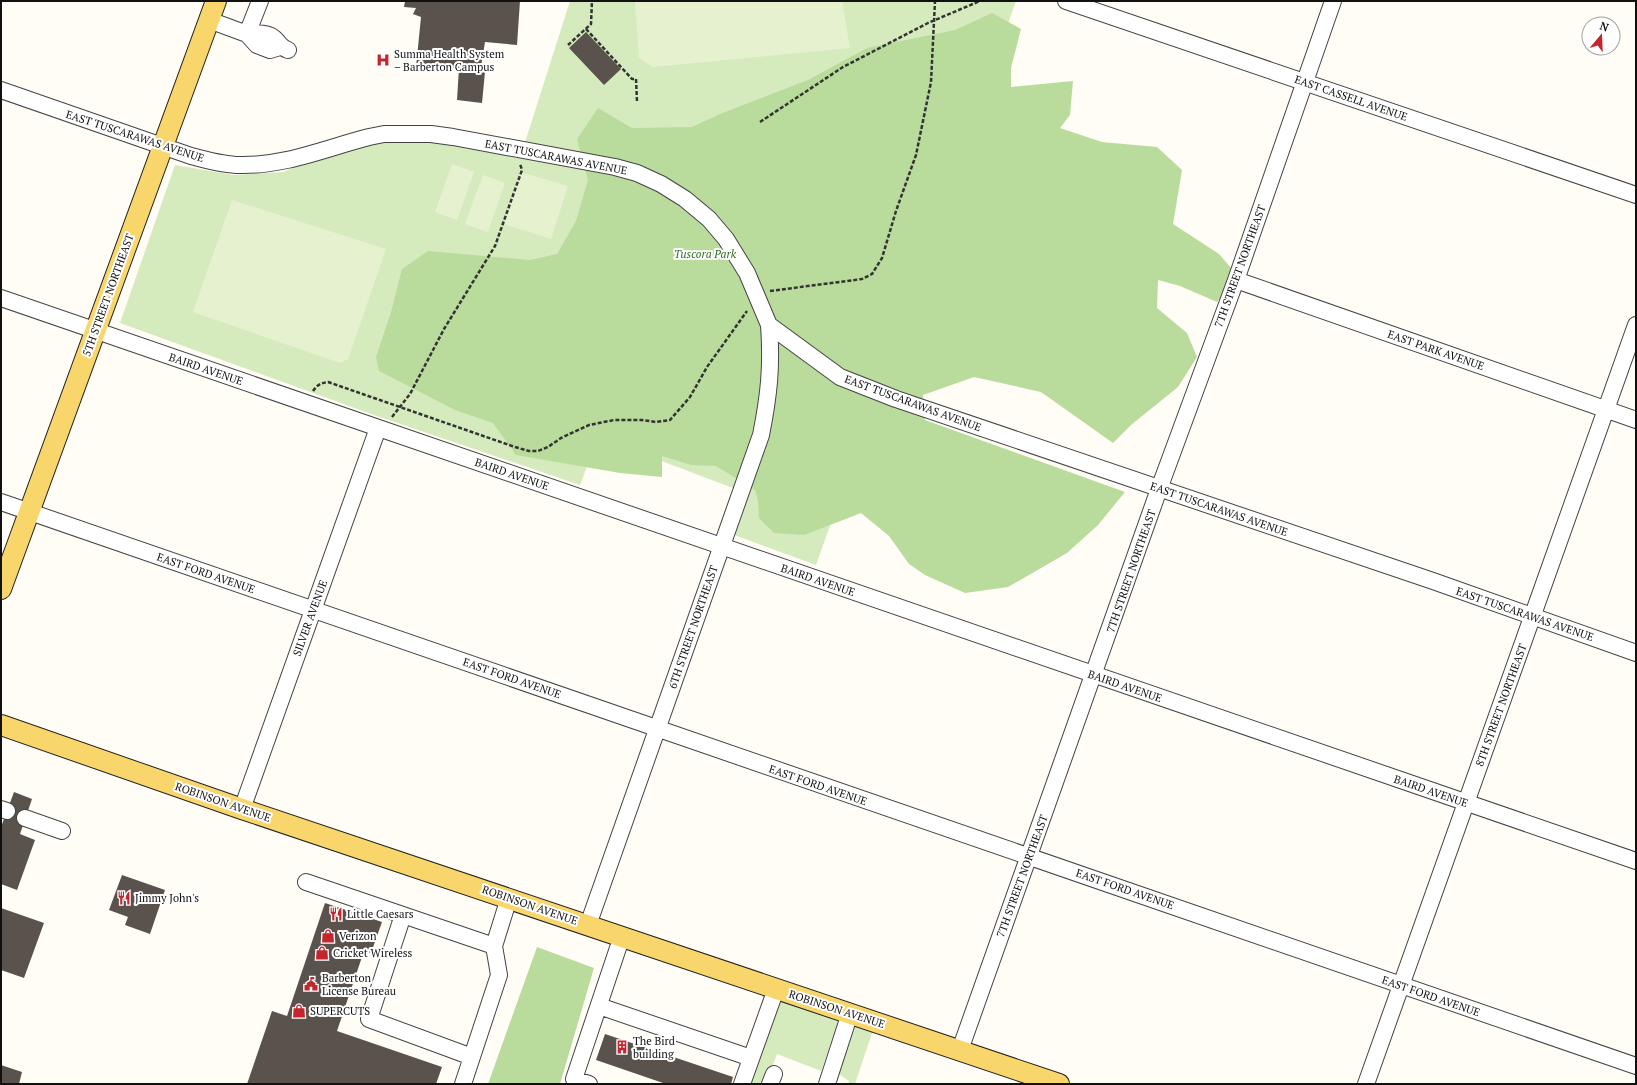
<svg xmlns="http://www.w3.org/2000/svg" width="1637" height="1085" font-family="'PT Serif',serif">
  <rect width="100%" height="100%" fill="#fffdf5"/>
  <!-- green -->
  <path fill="#d5ebbd" d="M570 1H1016L816 565 718 529 733 488 598 437 580 485 371 414 120 323 175 165 234 175 284 172 303 162 380 140 433 143 521 155Z
    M781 998 837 1017V1025L821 1071 777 1054 766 1084H750Z
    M857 1024 873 1030 855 1084H848L849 1081 839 1074 838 1070 852 1030Z"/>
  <!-- forest -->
  <path fill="#b9dc9c" d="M992 13 1021 29 1011 68V87L1073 81 1070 115 1060 128 1102 142 1157 147 1182 170 1173 224 1219 254 1238 276 1217 302 1180 286 1158 280 1157 308 1187 333 1197 357 1178 387 1131 425 1113 443 1041 392 974 377 923 395 925 420 1125 492 1098 525 1067 553 1008 587 965 593 925 575 909 564 889 536 861 513 804 535 774 533 759 518 758 501 755 490 716 466 691 465 662 456V477L620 473 516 455 493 423 455 410 379 371 376 357 391 312 402 269 428 251 530 260 557 254 576 221 588 180 577 139 598 108 632 128 692 127 720 114 808 80 867 48 955 30Z
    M537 947 594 968 560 1084H488Z"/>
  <!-- pitch -->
  <path fill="#e6f2cf" d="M635 1H842L850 48 653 67 639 58Z
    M452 164 474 172 457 220 435 212Z
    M520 172 568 186 551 239 504 224Z
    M483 175 505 183 488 232 465 224Z
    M232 200 386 249 348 359 340 363 193 312Z"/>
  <!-- building -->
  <path fill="#5a524d" d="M405 1H520L517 45 485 42 480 73 485 72 482 103 457 100 459 68 416 67 421 17 413 14 416 8 404 7Z
    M586 32 621 69 604 85 569 48Z
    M14 792 32 799 20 834 35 840 17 890 1 884V827Z
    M122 875 165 890 150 934 125 925 128 917 109 910Z
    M325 903 382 922 371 953 364 951 337 1031 442 1067 436 1084H247L272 1011 287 1016Z
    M1 908 44 923 24 978 1 970Z
    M605 1034 733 1077 731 1084H666L596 1060Z
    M1 1065 22 1072 19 1084 1 1083Z"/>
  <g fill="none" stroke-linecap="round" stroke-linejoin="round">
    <!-- minor casing -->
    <g stroke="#444" stroke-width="18">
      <path id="minor" d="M1066 1 1636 195
        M209 20 247 34 257 45 270 50 280 47
        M247 34C255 33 267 32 274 38 281 44 278 46 288 50
        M247 34 260 1
        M1 90 191 156C207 160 223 165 240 165 285 166 326 148 369 137L384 134H431L453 137 615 167 637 173 661 184 685 199 709 219 726 239 747 273 769 325 840 377 896 399 1433 581 1636 653
        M1236 280 1636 420
        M1 298 1636 861
        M1 502 1636 1066
        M1 809 7 811
        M242 809 378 428
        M25 818 62 831
        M306 882 494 946 509 898
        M403 915 369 1019 472 1057
        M588 925 761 435C769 395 772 366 769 325
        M599 1006 751 1058
        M960 1050 1159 489 1236 280 1333 1
        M463 1084 499 975 494 946
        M589 1084 574 1079 622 936
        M742 1084 776 989
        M770 1084 774 1074
        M827 1084 850 1013
        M1366 1084 1636 325"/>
    </g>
    <!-- major casing -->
    <g stroke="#222" stroke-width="22">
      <path id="major" d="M1 589 216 1
        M1 725 242 809 1059 1084"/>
    </g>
    <!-- path -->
    <path stroke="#333" stroke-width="2.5" stroke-dasharray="4 2" stroke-linecap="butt" d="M586 29 632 79H636L637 102
      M568 45 591 24 592 1
      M760 122 843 67 928 23 980 1
      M770 291 862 279 872 274 882 258 896 211 916 155 931 82 935 1
      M313 391C317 385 321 383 328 382L515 447 529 451H538L548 447 561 438 589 425 614 420H642L656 422 670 420 690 397 707 367 747 311
      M392 417 410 394 444 329 495 246 522 170 520 164"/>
    <!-- minor -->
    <use href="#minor" stroke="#fff" stroke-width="16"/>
    <!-- major -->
    <use href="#major" stroke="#f9d66b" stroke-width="20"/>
  </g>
  <!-- icons -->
  <defs>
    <g id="hospital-bare" transform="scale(1.08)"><path d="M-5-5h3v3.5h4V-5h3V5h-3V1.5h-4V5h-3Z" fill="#c4262e" stroke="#fff" stroke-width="2.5" paint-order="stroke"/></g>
    <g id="restaurant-bare" transform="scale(1.08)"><path d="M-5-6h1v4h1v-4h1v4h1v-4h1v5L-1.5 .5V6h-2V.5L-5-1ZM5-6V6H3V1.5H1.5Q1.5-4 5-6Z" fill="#c4262e" stroke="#fff" stroke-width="2.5" paint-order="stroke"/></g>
    <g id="shop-bare" transform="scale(1.08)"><path d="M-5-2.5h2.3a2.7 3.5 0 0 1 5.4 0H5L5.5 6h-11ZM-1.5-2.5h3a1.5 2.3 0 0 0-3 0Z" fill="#c4262e" stroke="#fff" stroke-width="2.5" paint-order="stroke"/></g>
    <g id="civic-bare" transform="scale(1.08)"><path d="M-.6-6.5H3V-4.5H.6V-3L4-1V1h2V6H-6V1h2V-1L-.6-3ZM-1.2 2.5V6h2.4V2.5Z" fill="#c4262e" stroke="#fff" stroke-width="2.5" paint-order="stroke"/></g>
    <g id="building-bare" transform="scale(1.08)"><path d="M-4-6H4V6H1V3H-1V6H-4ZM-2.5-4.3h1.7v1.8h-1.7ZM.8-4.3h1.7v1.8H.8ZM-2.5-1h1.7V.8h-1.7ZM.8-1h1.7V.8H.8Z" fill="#c4262e" stroke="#fff" stroke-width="2.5" paint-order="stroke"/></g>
  </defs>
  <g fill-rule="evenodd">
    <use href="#hospital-bare" x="383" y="60"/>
    <use href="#restaurant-bare" x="124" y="898"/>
    <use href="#restaurant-bare" x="336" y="914"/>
    <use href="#shop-bare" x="328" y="936"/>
    <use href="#shop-bare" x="322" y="953"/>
    <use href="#civic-bare" x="311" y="984"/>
    <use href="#shop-bare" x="299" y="1011"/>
    <use href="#building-bare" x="622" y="1047"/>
  </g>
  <g text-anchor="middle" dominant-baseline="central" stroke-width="4" stroke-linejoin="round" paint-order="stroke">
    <!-- poi labels -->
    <g font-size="11" fill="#111" stroke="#fff" text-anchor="start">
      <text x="394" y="54">Summa Health System<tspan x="394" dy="13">– Barberton Campus</tspan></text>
      <text x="135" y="898">Jimmy John's</text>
      <text x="347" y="914">Little Caesars</text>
      <text x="339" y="936">Verizon</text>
      <text x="333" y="953">Cricket Wireless</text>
      <text x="322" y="978">Barberton<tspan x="322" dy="13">License Bureau</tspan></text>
      <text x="310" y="1011">SUPERCUTS</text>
      <text x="633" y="1041">The Bird<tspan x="633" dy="13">building</tspan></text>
    </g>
    <!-- street labels -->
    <g font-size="11" fill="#111" stroke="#fff">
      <text transform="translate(1351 98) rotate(19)">EAST CASSELL AVENUE</text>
      <text transform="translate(135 136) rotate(18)">EAST TUSCARAWAS AVENUE</text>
      <text transform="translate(556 157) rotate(11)">EAST TUSCARAWAS AVENUE</text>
      <text transform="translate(1240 266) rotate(-70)">7TH STREET NORTHEAST</text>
      <text transform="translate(108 295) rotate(-70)">5TH STREET NORTHEAST</text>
      <text transform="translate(1436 350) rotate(19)">EAST PARK AVENUE</text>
      <text transform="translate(206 369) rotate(19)">BAIRD AVENUE</text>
      <text transform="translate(913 403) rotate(20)">EAST TUSCARAWAS AVENUE</text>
      <text transform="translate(512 474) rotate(19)">BAIRD AVENUE</text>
      <text transform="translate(1219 509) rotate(19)">EAST TUSCARAWAS AVENUE</text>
      <text transform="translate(1131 571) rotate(-71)">7TH STREET NORTHEAST</text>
      <text transform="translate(206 573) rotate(19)">EAST FORD AVENUE</text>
      <text transform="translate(818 580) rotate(19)">BAIRD AVENUE</text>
      <text transform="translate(1525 614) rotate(19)">EAST TUSCARAWAS AVENUE</text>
      <text transform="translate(310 618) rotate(-70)">SILVER AVENUE</text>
      <text transform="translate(693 627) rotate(-71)">6TH STREET NORTHEAST</text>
      <text transform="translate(512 678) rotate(19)">EAST FORD AVENUE</text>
      <text transform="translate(1125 686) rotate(19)">BAIRD AVENUE</text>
      <text transform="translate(1501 705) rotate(-70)">8TH STREET NORTHEAST</text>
      <text transform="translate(818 785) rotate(19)">EAST FORD AVENUE</text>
      <text transform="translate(1431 791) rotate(19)">BAIRD AVENUE</text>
      <text transform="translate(223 802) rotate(19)">ROBINSON AVENUE</text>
      <text transform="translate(1022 876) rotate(-70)">7TH STREET NORTHEAST</text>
      <text transform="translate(1125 889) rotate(19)">EAST FORD AVENUE</text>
      <text transform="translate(530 905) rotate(19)">ROBINSON AVENUE</text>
      <text transform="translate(1431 996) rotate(19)">EAST FORD AVENUE</text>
      <text transform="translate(837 1009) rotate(18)">ROBINSON AVENUE</text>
    </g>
    <!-- park labels -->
    <g font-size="11" font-style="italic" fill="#2f6b1f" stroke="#fff">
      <text x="705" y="254">Tuscora Park</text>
    </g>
  </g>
  <!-- border -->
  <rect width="1637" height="1085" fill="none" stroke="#111111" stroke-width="4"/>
  <!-- north arrow -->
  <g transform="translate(1601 36) rotate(19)"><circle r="19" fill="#ffffff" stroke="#a0a0a0"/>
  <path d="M0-3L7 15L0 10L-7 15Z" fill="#c4262e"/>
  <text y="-6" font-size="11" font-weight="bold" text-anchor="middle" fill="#111111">N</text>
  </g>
</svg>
